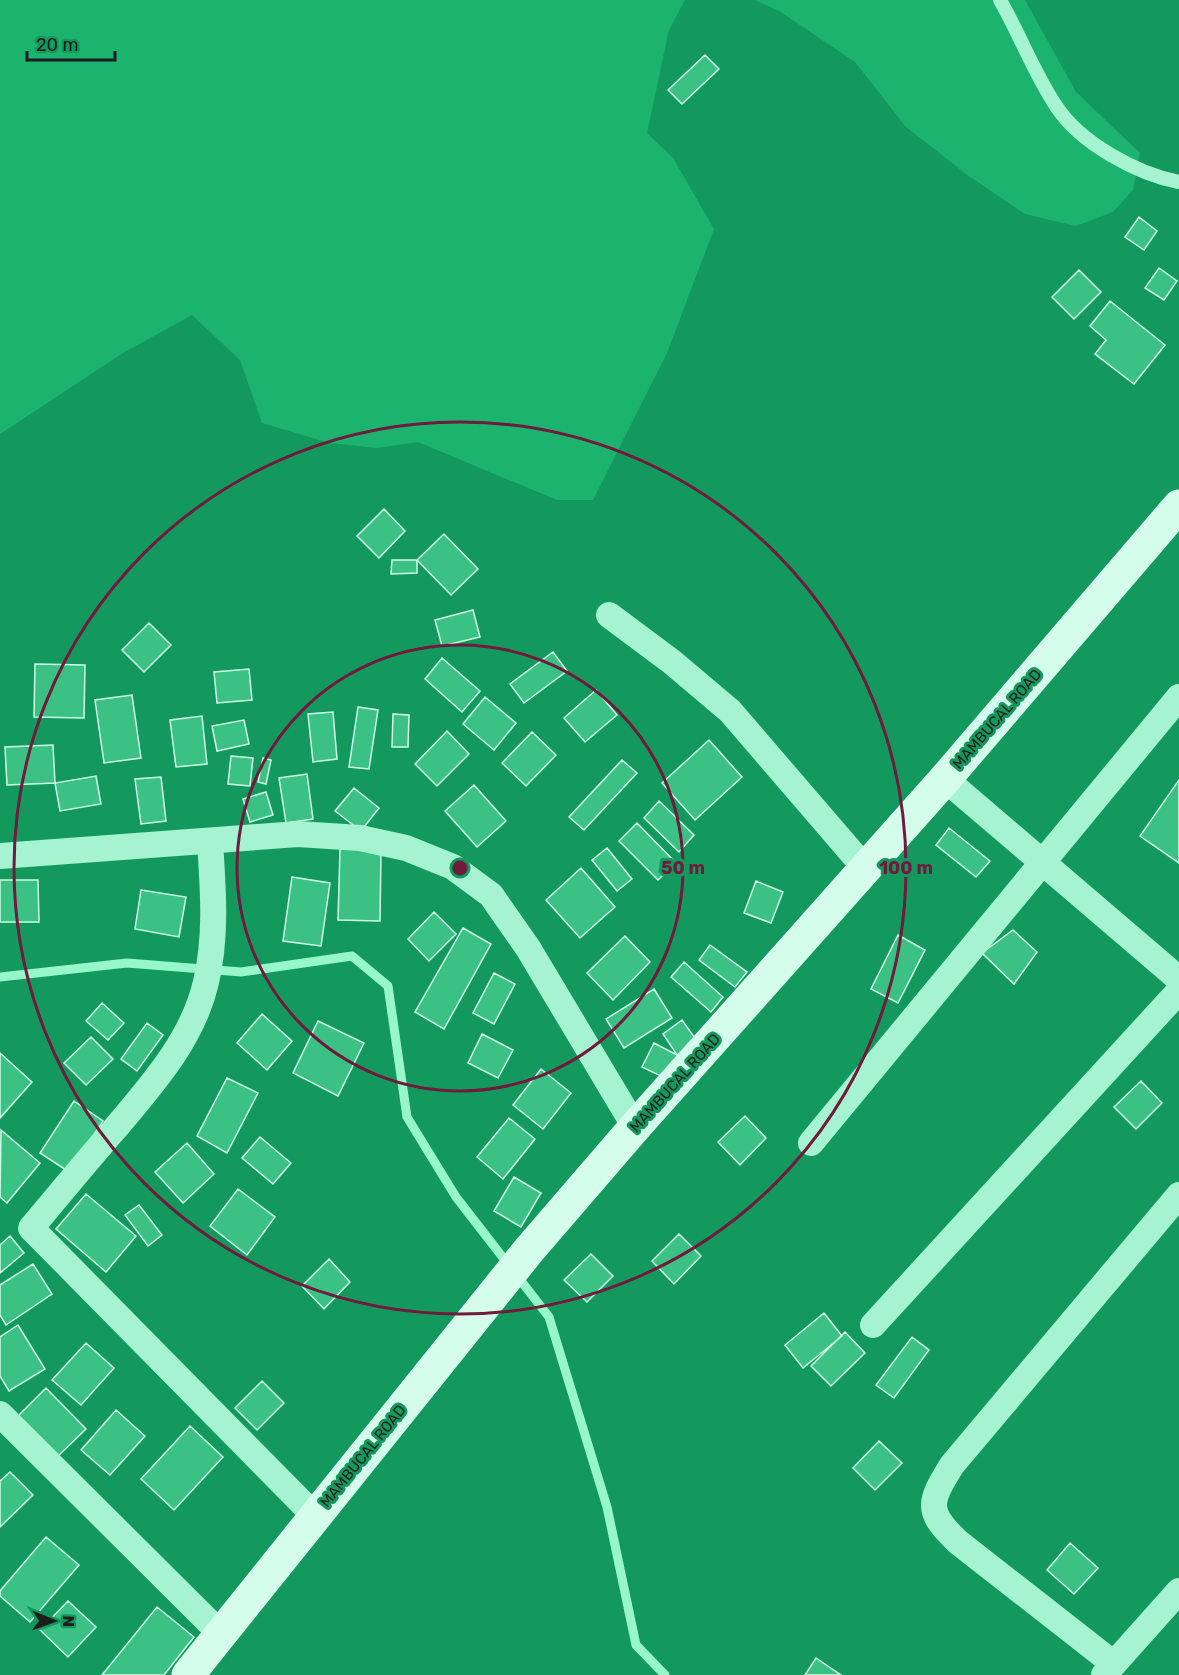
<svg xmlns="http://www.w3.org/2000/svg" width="1179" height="1675" font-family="Rubik,sans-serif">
  <rect width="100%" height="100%" fill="#13995e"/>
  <!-- green -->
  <path fill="#1bb36e" d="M0 0H685L669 30 647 133 673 158 714 229 667 353 593 500H557L418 442 377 448 330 443 262 423 240 360 192 315 123 353 0 434Z
    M755 0H1025L1076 92 1140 153 1133 190 1113 212 1076 226 1025 214 966 174 906 127 855 62 779 11Z"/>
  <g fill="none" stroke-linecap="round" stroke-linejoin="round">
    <!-- stream -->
    <path stroke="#97f6ca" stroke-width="9" d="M0 977 127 963 241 972 352 956 388 986 407 1117 456 1197 549 1317 607 1507 636 1645 665 1675"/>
  </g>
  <!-- building -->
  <path fill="#3cc185" stroke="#cdfde7" stroke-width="1.5" d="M705 55 719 69 682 104 668 90Z
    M1139 217 1157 231 1144 250 1125 237Z
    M1159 268 1177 281 1164 300 1145 288Z
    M1079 270 1101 292 1074 319 1052 297Z
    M1110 301 1165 345 1134 384 1095 354 1106 340 1090 326Z
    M384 509 405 531 379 558 357 536Z
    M444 534 478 569 451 595 417 560Z
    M392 560H417V573L391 574Z
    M473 610 480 637 442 646 435 620Z
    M149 623 171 645 144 672 122 650Z
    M553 652 567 671 524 703 510 684Z
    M442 658 480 691 462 712 425 679Z
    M35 664 85 665 84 718 34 717Z
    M249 669 252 700 217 703 214 672Z
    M596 690 617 715 585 742 564 718Z
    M132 695 141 758 104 763 95 700Z
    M485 697 516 723 494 750 463 724Z
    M358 707 378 710 369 769 349 767Z
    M333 712 337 759 313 762 308 714Z
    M393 714 409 715 408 747H392Z
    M202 716 207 764 176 767 170 720Z
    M244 720 249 744 217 751 212 726Z
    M447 731 469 754 437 786 415 764Z
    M532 732 556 755 526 786 502 763Z
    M709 740 742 777 695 820 662 783Z
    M53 745 55 783 7 785 5 747Z
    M231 756 253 758 250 786 228 784Z
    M263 758 271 760 266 784 258 782Z
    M622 760 637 773 584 830 569 817Z
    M307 774 313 819 286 823 279 778Z
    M96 776 101 804 60 811 55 783Z
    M161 777 166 821 141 824 135 779Z
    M1179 780V863L1140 836Z
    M474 785 506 821 477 847 445 811Z
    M354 788 379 808 361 831 335 811Z
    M266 792 273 815 250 822 243 799Z
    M659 801 694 835 679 852 644 818Z
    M637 823 676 863 658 880 619 841Z
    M949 828 990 861 976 877 936 845Z
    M607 848 632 879 617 891 592 860Z
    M340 849 381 850 380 921 338 920Z
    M581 868 615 907 580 938 546 900Z
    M292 877 330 883 321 946 283 941Z
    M0 880H38L39 922H0Z
    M756 881 783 892 771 923 744 913Z
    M141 890 186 897 179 937 135 929Z
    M434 912 456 934 429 961 408 939Z
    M463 928 491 944 444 1029 415 1012Z
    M1013 930 1037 952 1014 984 982 953Z
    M898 935 925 950 898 1003 871 989Z
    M625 936 650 962 613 1000 587 973Z
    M710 945 747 972 735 987 699 960Z
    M684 962 723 997 711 1012 671 977Z
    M494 973 515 984 494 1024 473 1013Z
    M654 989 672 1018 624 1048 606 1019Z
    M102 1003 124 1023 108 1040 86 1021Z
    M262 1014 292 1041 267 1070 237 1043Z
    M682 1020 697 1041 677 1055 663 1034Z
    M318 1021 364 1043 338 1096 293 1073Z
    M147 1023 163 1035 137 1071 121 1059Z
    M482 1034 513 1050 498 1078 468 1063Z
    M91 1037 113 1059 86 1085 64 1063Z
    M654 1043 681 1057 669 1080 642 1067Z
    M0 1053 32 1082 0 1118Z
    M541 1069 571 1093 543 1129 513 1105Z
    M227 1078 258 1093 227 1153 197 1136Z
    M1141 1081 1162 1103 1136 1129 1114 1107Z
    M74 1101 103 1121 69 1172 40 1153Z
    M745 1116 766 1138 740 1165 718 1142Z
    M509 1118 535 1139 503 1179 477 1157Z
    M1 1130 40 1163 7 1203 0 1197Z
    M260 1137 291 1163 273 1184 242 1158Z
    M187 1143 214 1174 183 1203 155 1172Z
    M514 1177 541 1193 521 1227 494 1211Z
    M238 1189 275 1217 247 1255 210 1226Z
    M86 1194 136 1236 106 1272 56 1229Z
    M139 1205 162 1235 148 1246 125 1215Z
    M679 1234 701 1256 674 1284 652 1261Z
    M10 1236 24 1253 0 1273V1245Z
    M591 1254 613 1276 587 1302 564 1280Z
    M329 1259 350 1282 324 1309 302 1286Z
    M33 1264 52 1294 6 1325 0 1315V1285Z
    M824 1313 842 1336 803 1368 785 1345Z
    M18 1325 45 1369 9 1391 0 1376V1337Z
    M845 1332 865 1353 831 1386 811 1366Z
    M912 1337 929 1350 894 1398 876 1385Z
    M86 1343 114 1368 81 1405 52 1380Z
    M262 1381 284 1403 257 1430 235 1408Z
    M46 1388 86 1429 56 1458 17 1417Z
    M116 1410 145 1436 110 1475 81 1450Z
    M190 1426 223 1457 174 1510 141 1479Z
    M879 1441 902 1463 875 1490 853 1468Z
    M10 1472 33 1495 0 1527V1481Z
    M46 1537 79 1565 30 1622 0 1596V1591Z
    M1070 1543 1098 1568 1074 1594 1047 1570Z
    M68 1601 96 1627 68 1657 40 1630Z
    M157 1607 194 1637 164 1675H102Z
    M816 1658 841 1675H805Z"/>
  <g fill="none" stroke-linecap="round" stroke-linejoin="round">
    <!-- lane -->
    <path stroke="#a5f3d0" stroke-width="14" d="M1000 0C1020 35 1034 73 1056 106 1080 143 1137 174 1179 182"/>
    <!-- street -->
    <path stroke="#a5f3d0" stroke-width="26" d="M609 615 672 662 730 711 865 868
      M945 779 1179 979
      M210 842C213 889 217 935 206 982 193 1040 150 1087 113 1131 85 1163 58 1196 31 1228L315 1516
      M0 856 298 834 360 838 406 848 453 867 491 895 528 948 635 1127
      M811 1143 1179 697
      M873 1325 1179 991
      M0 1414 222 1635
      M1114 1664 958 1542C925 1511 929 1502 952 1465L1179 1195
      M1104 1675 1179 1591"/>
    <!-- secondary -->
    <path stroke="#d5fdeb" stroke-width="33" d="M188 1675 529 1250 635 1127 945 779 1179 506"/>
  </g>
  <!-- distance rings -->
  <g fill="none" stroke="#701a3c" stroke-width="3">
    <circle cx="460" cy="868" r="223"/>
    <circle cx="460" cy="868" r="446"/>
  </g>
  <g text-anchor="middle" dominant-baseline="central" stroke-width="6" stroke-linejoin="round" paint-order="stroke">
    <!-- street labels -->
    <g font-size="15" fill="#1d1d1d" stroke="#13995e">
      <text transform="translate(997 719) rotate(-49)">MAMBUCAL ROAD</text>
      <text transform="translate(675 1083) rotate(-48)">MAMBUCAL ROAD</text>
      <text transform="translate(363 1456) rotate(-51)">MAMBUCAL ROAD</text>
    </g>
  </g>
  <circle cx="460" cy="868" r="9" fill="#701a3c" stroke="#13995e" stroke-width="3"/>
  <g font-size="18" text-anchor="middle" font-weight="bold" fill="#701a3c" stroke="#13995e" stroke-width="6" stroke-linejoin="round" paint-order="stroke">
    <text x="683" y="874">50 m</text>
    <text x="906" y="874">100 m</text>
  </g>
  <!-- north arrow -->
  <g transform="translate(54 1621) rotate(91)" stroke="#13995e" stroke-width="4.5" paint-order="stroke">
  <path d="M0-4.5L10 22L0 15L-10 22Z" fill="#1d1d1d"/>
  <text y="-9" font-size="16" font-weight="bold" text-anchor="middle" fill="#1d1d1d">N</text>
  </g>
  <!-- scale -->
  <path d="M27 51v9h88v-9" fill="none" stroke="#1d1d1d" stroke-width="3"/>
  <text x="36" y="51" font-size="18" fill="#1d1d1d" stroke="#13995e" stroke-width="4.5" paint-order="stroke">20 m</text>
</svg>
